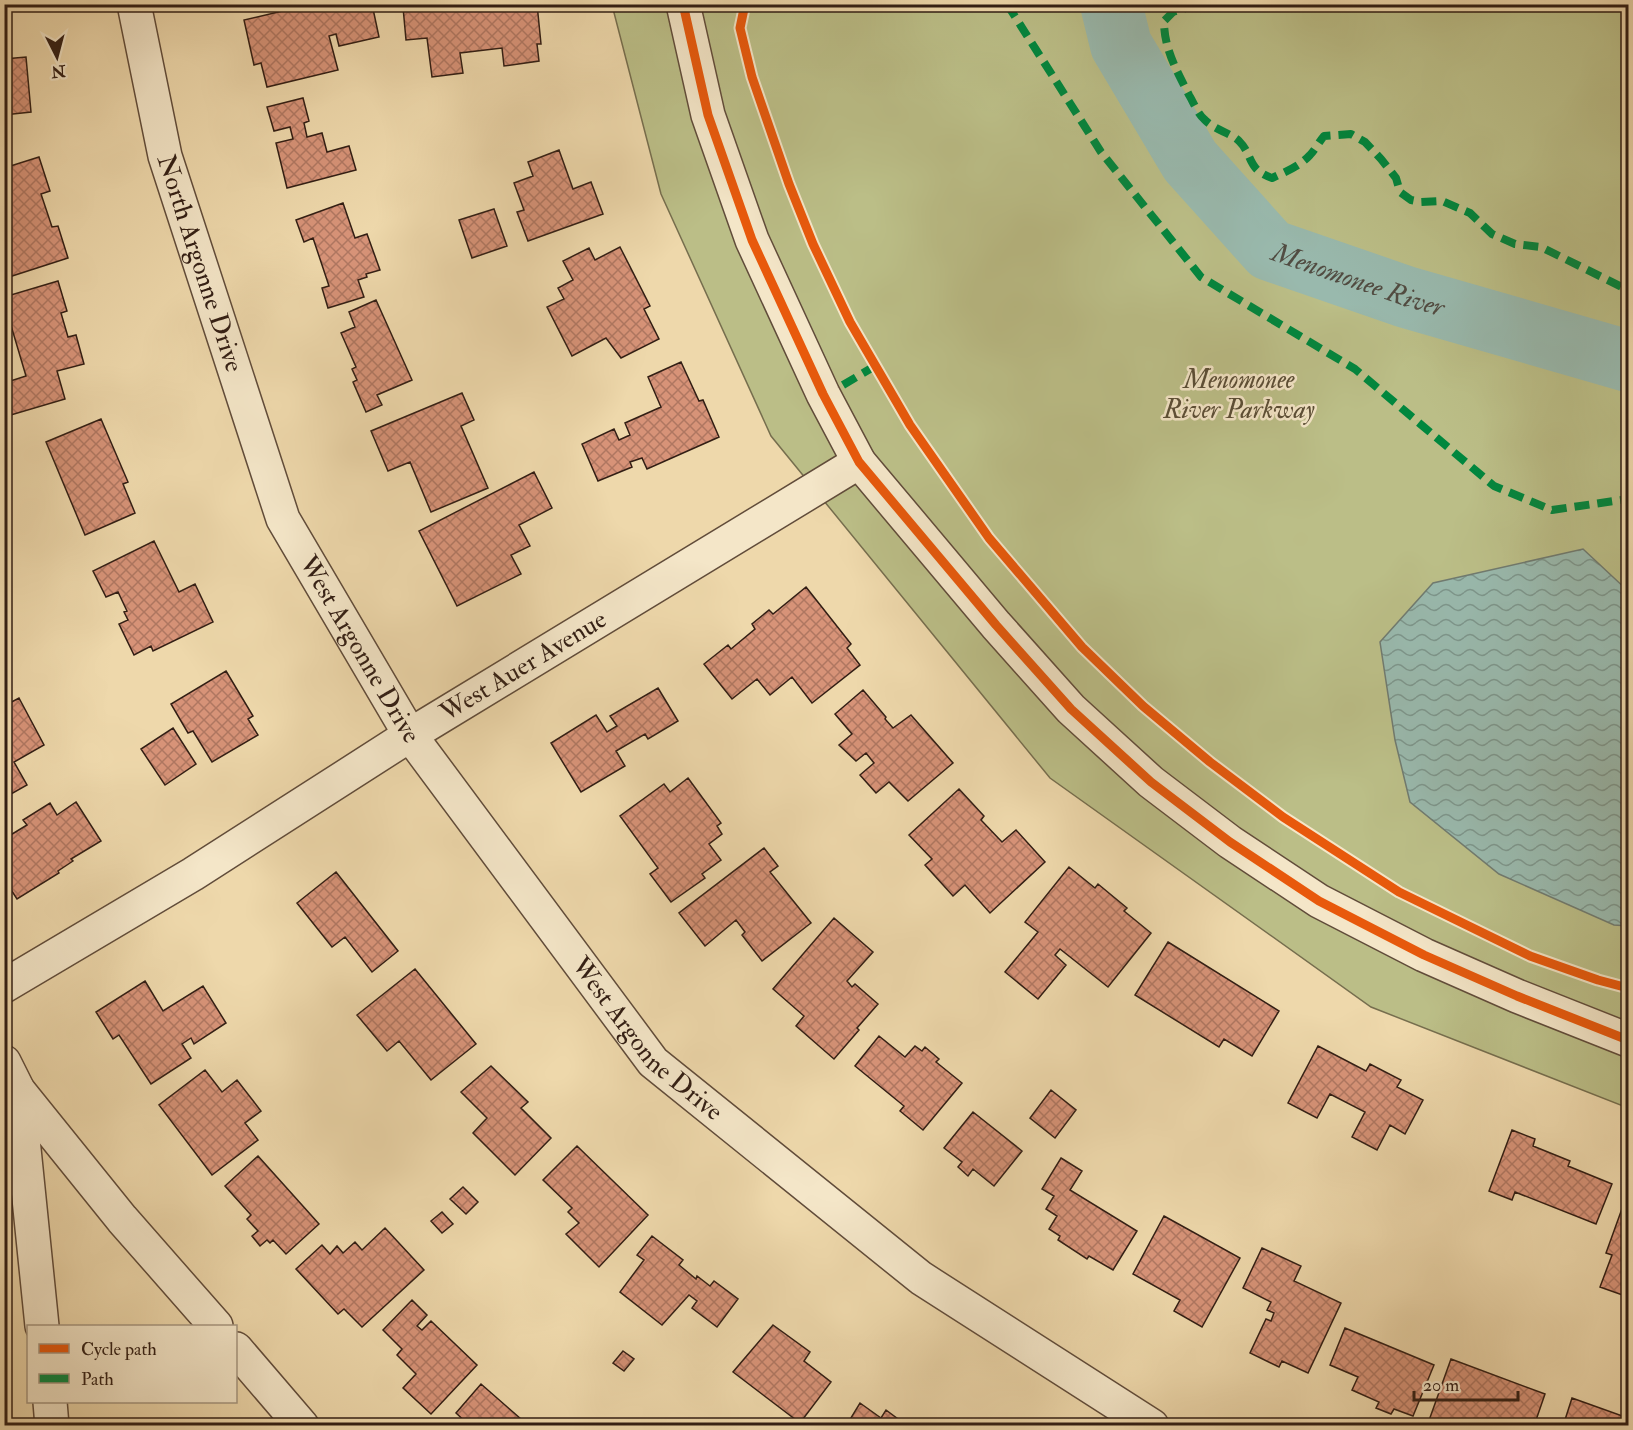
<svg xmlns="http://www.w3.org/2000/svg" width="1633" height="1430" font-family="'IM FELL Double Pica',serif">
  <defs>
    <pattern id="water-waves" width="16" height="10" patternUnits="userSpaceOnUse" patternTransform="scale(1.5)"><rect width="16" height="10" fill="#99b9ad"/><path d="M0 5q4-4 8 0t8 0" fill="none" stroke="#7d968c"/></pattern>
    <pattern id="building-cross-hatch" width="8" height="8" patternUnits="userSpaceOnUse" patternTransform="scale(1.5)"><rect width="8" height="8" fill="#d79378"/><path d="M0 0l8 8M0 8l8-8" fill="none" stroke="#af7761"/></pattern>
  </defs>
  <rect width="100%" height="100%" fill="#eed8ab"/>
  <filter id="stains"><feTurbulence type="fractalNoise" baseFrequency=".00333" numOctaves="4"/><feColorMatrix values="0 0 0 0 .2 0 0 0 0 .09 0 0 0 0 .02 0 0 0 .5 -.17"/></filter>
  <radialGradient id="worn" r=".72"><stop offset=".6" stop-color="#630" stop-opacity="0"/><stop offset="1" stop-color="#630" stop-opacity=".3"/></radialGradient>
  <!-- green -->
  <path fill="#bbbe87" stroke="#766e4e" stroke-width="1.5" d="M612 5H1628V1108L1371 1007 1050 778 771 436 661 194Z"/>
  <!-- water -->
  <path fill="url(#water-waves)" stroke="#707b70" stroke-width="1.5" d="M1583 549 1628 591V926L1614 925 1499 874 1410 802 1395 740 1380 642 1433 583Z"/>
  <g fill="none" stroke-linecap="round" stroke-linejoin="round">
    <!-- river -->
    <path stroke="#99b9ad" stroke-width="62" id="s1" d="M1111 4 1121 45 1190 161 1270 250 1406 297 1628 361"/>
  </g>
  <!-- building -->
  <path fill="url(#building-cross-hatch)" stroke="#321e14" stroke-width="1.5" d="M312 4H372L379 37 339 46 336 34 329 36 338 70 267 87 261 63 254 65 244 20Z
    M416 4H441L442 11 458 9V4H537L541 44H537L539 61 504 66 502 48 460 53 463 73 432 77 427 38 406 40 403 7Z
    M26 57 31 112 4 115V59Z
    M303 98 309 121 304 123 307 137 322 133 327 152 349 146 356 170 287 188 276 143 293 139 290 127 274 131 267 107Z
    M559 150 573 189 591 182 603 214 528 241 517 212 524 210 514 183 533 176 528 162Z
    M39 157 50 191 41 194 52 227 58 226 68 258 9 277 4 263V168Z
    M343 203 355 238 367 234 380 270 366 274 367 277 358 280 364 297 328 308 322 288 329 286 313 238 304 242 296 220Z
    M494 209 507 246 472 258 459 220Z
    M620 247 650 306 644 309 659 339 621 358 606 338 572 356 547 307 564 299 558 288 573 280 563 261 589 248 595 260Z
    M58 281 67 311 61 313 68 337 76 335 84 364 57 371 65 399 4 417V383L26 376 4 302V297Z
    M376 300 412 380 377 395 382 405 366 412 353 382 357 380 352 369 356 367 341 333 355 327 349 312Z
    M681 362 699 401 703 400 719 437 647 469 642 458 630 462 632 467 598 481 582 444 614 429 619 440 630 435 625 423 661 407 648 377Z
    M462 393 474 420 461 426 488 488 431 512 410 462 388 471 371 431Z
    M101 419 128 482 123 484 135 513 85 535 46 442Z
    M534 472 552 508 519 525 530 546 511 555 521 574 457 606 419 531Z
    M154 541 179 592 195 584 213 622 153 651 151 646 134 655 119 624 128 620 124 612 127 611 118 592 106 597 93 571Z
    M806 587 851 644 847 648 860 665 812 703 792 677 770 695 757 679 732 699 704 664 728 645 731 649 755 629 752 624 769 610 773 614Z
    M226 671 253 716 248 719 258 735 212 762 193 731 188 733 171 704Z
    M658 688 678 721 648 739 645 734 616 751 625 766 581 792 551 743 596 715 607 732 617 726 610 716Z
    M863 690 886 717 885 719 893 728 911 715 953 763 908 801 889 782 876 793 860 775 874 763 866 753 856 761 839 745 852 734 835 714Z
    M19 698 44 745 14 762 27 785 4 798V706Z
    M173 728 196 764 165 785 141 749Z
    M688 778 721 823 717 826 722 834 709 844 721 860 702 874 705 878 671 902 650 874 658 868 620 816 664 784 670 792Z
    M959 789 984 816 981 820 1002 842 1016 830 1045 862 990 913 965 885 953 896 925 865 932 859 909 835Z
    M76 802 101 841 71 859 73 861 58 871 59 873 17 899 4 879V839L27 825 23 820 50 803 57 815Z
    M764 848 778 866 770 872 811 923 762 961 742 935 745 932 736 920 705 946 679 913Z
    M1069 867 1095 888 1098 884 1127 908 1124 911 1151 933 1108 987 1060 949 1055 955 1066 965 1038 999 1005 972 1038 932 1025 922Z
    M336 872 398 951 372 972 345 937 332 947 297 903Z
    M834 918 873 952 847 981 852 987 855 984 878 1004 857 1028 859 1030 834 1059 796 1026 804 1016 773 989Z
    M1168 942 1279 1011 1252 1056 1224 1039 1219 1047 1135 995Z
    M415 969 476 1044 431 1080 399 1041 387 1051 357 1015Z
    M145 981 163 1011 203 986 226 1023 194 1044 191 1038 182 1044 191 1058 151 1084 119 1035 113 1039 96 1012Z
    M879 1036 905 1057 915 1046 922 1051 925 1047 939 1059 936 1062 962 1083 923 1130 900 1111 904 1106 855 1066Z
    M1318 1046 1366 1071 1370 1064 1401 1080 1397 1087 1423 1100 1405 1134 1390 1125 1377 1150 1352 1137 1365 1112 1330 1094 1317 1118 1288 1103Z
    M491 1066 528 1102 521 1108 551 1138 515 1175 473 1133 487 1118 461 1092Z
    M205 1070 222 1092 237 1080 261 1111 245 1123 258 1140 212 1175 159 1105Z
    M1051 1090 1076 1110 1055 1138 1030 1118Z
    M973 1112 1022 1151 994 1186 973 1169 968 1176 958 1167 962 1162 944 1148Z
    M1512 1130 1535 1139 1533 1146 1570 1161 1568 1166 1612 1184 1596 1224 1515 1192 1512 1200 1489 1191Z
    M577 1146 648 1215 599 1267 566 1234 579 1223 568 1212 572 1208 543 1180Z
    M258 1156 319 1224 286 1254 273 1240 270 1243 267 1240 260 1246 252 1236 258 1231 247 1219 251 1215 225 1186Z
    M1061 1158 1082 1171 1070 1190 1137 1231 1113 1270 1089 1256 1087 1259 1058 1240 1060 1236 1049 1229 1057 1216 1046 1209 1054 1196 1042 1189Z
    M463 1187 478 1202 466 1214 450 1199Z
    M1628 1192V1297L1600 1287 1612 1255 1606 1253Z
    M442 1212 453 1224 442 1233 431 1221Z
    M1164 1216 1240 1258 1202 1327 1174 1311 1180 1300 1133 1274Z
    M385 1228 424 1270 362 1327 344 1309 338 1314 296 1269 322 1245 330 1254 337 1246 343 1253 355 1242 362 1250Z
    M652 1236 683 1260 679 1265 696 1279 697 1276 710 1286 714 1281 738 1299 717 1327 692 1308 697 1301 689 1295 662 1325 620 1292 644 1260 637 1255Z
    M1262 1248 1301 1266 1294 1281 1341 1303 1308 1373 1282 1361 1279 1367 1250 1353 1266 1319 1271 1321 1274 1313 1267 1310 1271 1302 1243 1288Z
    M412 1300 427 1315 417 1326 422 1330 431 1321 477 1365 431 1414 403 1388 416 1374 397 1355 402 1349 383 1330Z
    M773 1325 810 1352 804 1361 831 1382 800 1423 733 1372Z
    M1345 1328 1434 1365 1413 1416 1394 1409 1391 1414 1376 1408 1379 1402 1352 1390 1358 1377 1330 1365Z
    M623 1351 634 1359 624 1371 613 1363Z
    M1451 1359 1545 1394 1534 1426H1486L1473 1420 1471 1426H1427Z
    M481 1384 529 1426H470L456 1413Z
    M1572 1398 1628 1418V1426H1563Z
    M860 1403 881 1418 886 1410 905 1424 907 1423 911 1426H846Z"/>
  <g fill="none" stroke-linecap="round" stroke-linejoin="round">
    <!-- minor casing -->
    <g stroke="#614c3a" stroke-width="36">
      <g id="minor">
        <path id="s2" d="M134 4 165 156 283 519 410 735 653 1062 921 1278 1152 1426"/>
        <path id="s3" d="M4 986 193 874 410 735 859 462"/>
        <path d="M4 1062 18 1090 122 1219 216 1326"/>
        <path d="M18 1090 42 1326"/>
        <path d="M236 1349 302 1426"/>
        <path d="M50 1402 52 1426"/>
      </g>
    </g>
    <!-- tertiary casing -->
    <g stroke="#614c3a" stroke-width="36">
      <path id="tertiary" d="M683 4 708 115 752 240 823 394 859 462 996 625 1071 709 1151 782 1230 842 1319 901 1424 955 1517 996 1628 1040"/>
    </g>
    <!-- minor -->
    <use href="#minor" stroke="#f4e6c8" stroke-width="33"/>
    <!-- tertiary -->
    <use href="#tertiary" stroke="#f4e6c8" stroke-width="33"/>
    <!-- quiet -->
    <path stroke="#00873e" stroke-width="8" stroke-dasharray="15 8" stroke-linecap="butt" d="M1007 4 1101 152 1201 277 1355 369 1494 486 1552 510 1628 499
      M1198 4 1173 12 1164 21C1164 49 1177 71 1189 95 1194 103 1197 113 1204 119 1214 130 1229 132 1239 141 1254 156 1246 169 1272 178 1285 172 1300 166 1310 155 1315 150 1319 142 1324 136L1351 134 1365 142 1381 159 1396 178 1400 192 1411 200 1421 202 1442 201 1470 213 1492 234 1515 244 1541 247 1628 290
      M843 385 875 366"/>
    <!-- cycleway casing -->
    <g stroke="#f4e6c8" stroke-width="13">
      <path id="cycleway" d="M683 4 708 115 752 240 823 394 859 462 996 625 1071 709 1151 782 1230 842 1319 901 1424 955 1517 996 1628 1040
        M745 4 740 28 752 77 789 184 813 244 850 322 910 425 989 538 1082 647 1143 706 1210 762 1283 817 1399 892 1530 956 1598 980 1628 988"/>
    </g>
    <!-- cycleway -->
    <use href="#cycleway" stroke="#e8590c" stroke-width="9"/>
  </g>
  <g text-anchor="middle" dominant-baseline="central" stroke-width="5" stroke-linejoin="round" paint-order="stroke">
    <!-- street labels -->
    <g font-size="26" fill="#321e14" stroke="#f4e6c8">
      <text stroke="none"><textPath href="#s2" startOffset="268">North Argonne Drive</textPath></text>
      <text stroke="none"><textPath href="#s2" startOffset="688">West Argonne Drive</textPath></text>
      <text stroke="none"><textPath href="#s3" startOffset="610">West Auer Avenue</textPath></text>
      <text stroke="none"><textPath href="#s2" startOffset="1174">West Argonne Drive</textPath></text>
    </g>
    <!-- park labels -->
    <g font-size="26" font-style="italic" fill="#5b4e36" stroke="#f4e6c8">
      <text x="1239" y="380">Menomonee<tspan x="1239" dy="30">River Parkway</tspan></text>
    </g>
    <!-- water labels -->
    <g font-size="27" font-style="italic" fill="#514c42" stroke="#f4e6c8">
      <text stroke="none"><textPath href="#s1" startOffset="390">Menomonee River</textPath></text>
    </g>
  </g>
  <!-- margin -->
  <rect width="1633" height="1430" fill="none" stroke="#eed8ab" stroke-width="24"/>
  <rect x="6" y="6" width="1621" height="1418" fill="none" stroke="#321e14" stroke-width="3"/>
  <rect x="12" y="12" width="1609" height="1406" fill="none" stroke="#321e14" stroke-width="1.5"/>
  <!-- legend -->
  <rect x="27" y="1325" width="210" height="78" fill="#f4e6c8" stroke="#a69680" stroke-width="1.5"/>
  <rect x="39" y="1344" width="30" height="9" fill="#e8590c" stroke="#a69680" stroke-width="1.5"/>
  <text x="81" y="1355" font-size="18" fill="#321e14">Cycle path</text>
  <rect x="39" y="1374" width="30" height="9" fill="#00873e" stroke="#a69680" stroke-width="1.5"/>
  <text x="81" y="1385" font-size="18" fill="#321e14">Path</text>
  <!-- north arrow -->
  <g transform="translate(57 57) rotate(174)" stroke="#f4e6c8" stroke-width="4.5" paint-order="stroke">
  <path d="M0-4.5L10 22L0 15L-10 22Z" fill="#321e14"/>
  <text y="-9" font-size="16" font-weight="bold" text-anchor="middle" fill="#321e14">N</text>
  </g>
  <!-- scale -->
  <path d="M1414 1391v9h104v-9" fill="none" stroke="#321e14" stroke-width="3"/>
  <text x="1423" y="1391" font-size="18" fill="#321e14" stroke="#f4e6c8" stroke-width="4.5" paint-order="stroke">20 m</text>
  <rect width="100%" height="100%" filter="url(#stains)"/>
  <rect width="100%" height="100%" fill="url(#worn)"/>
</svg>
